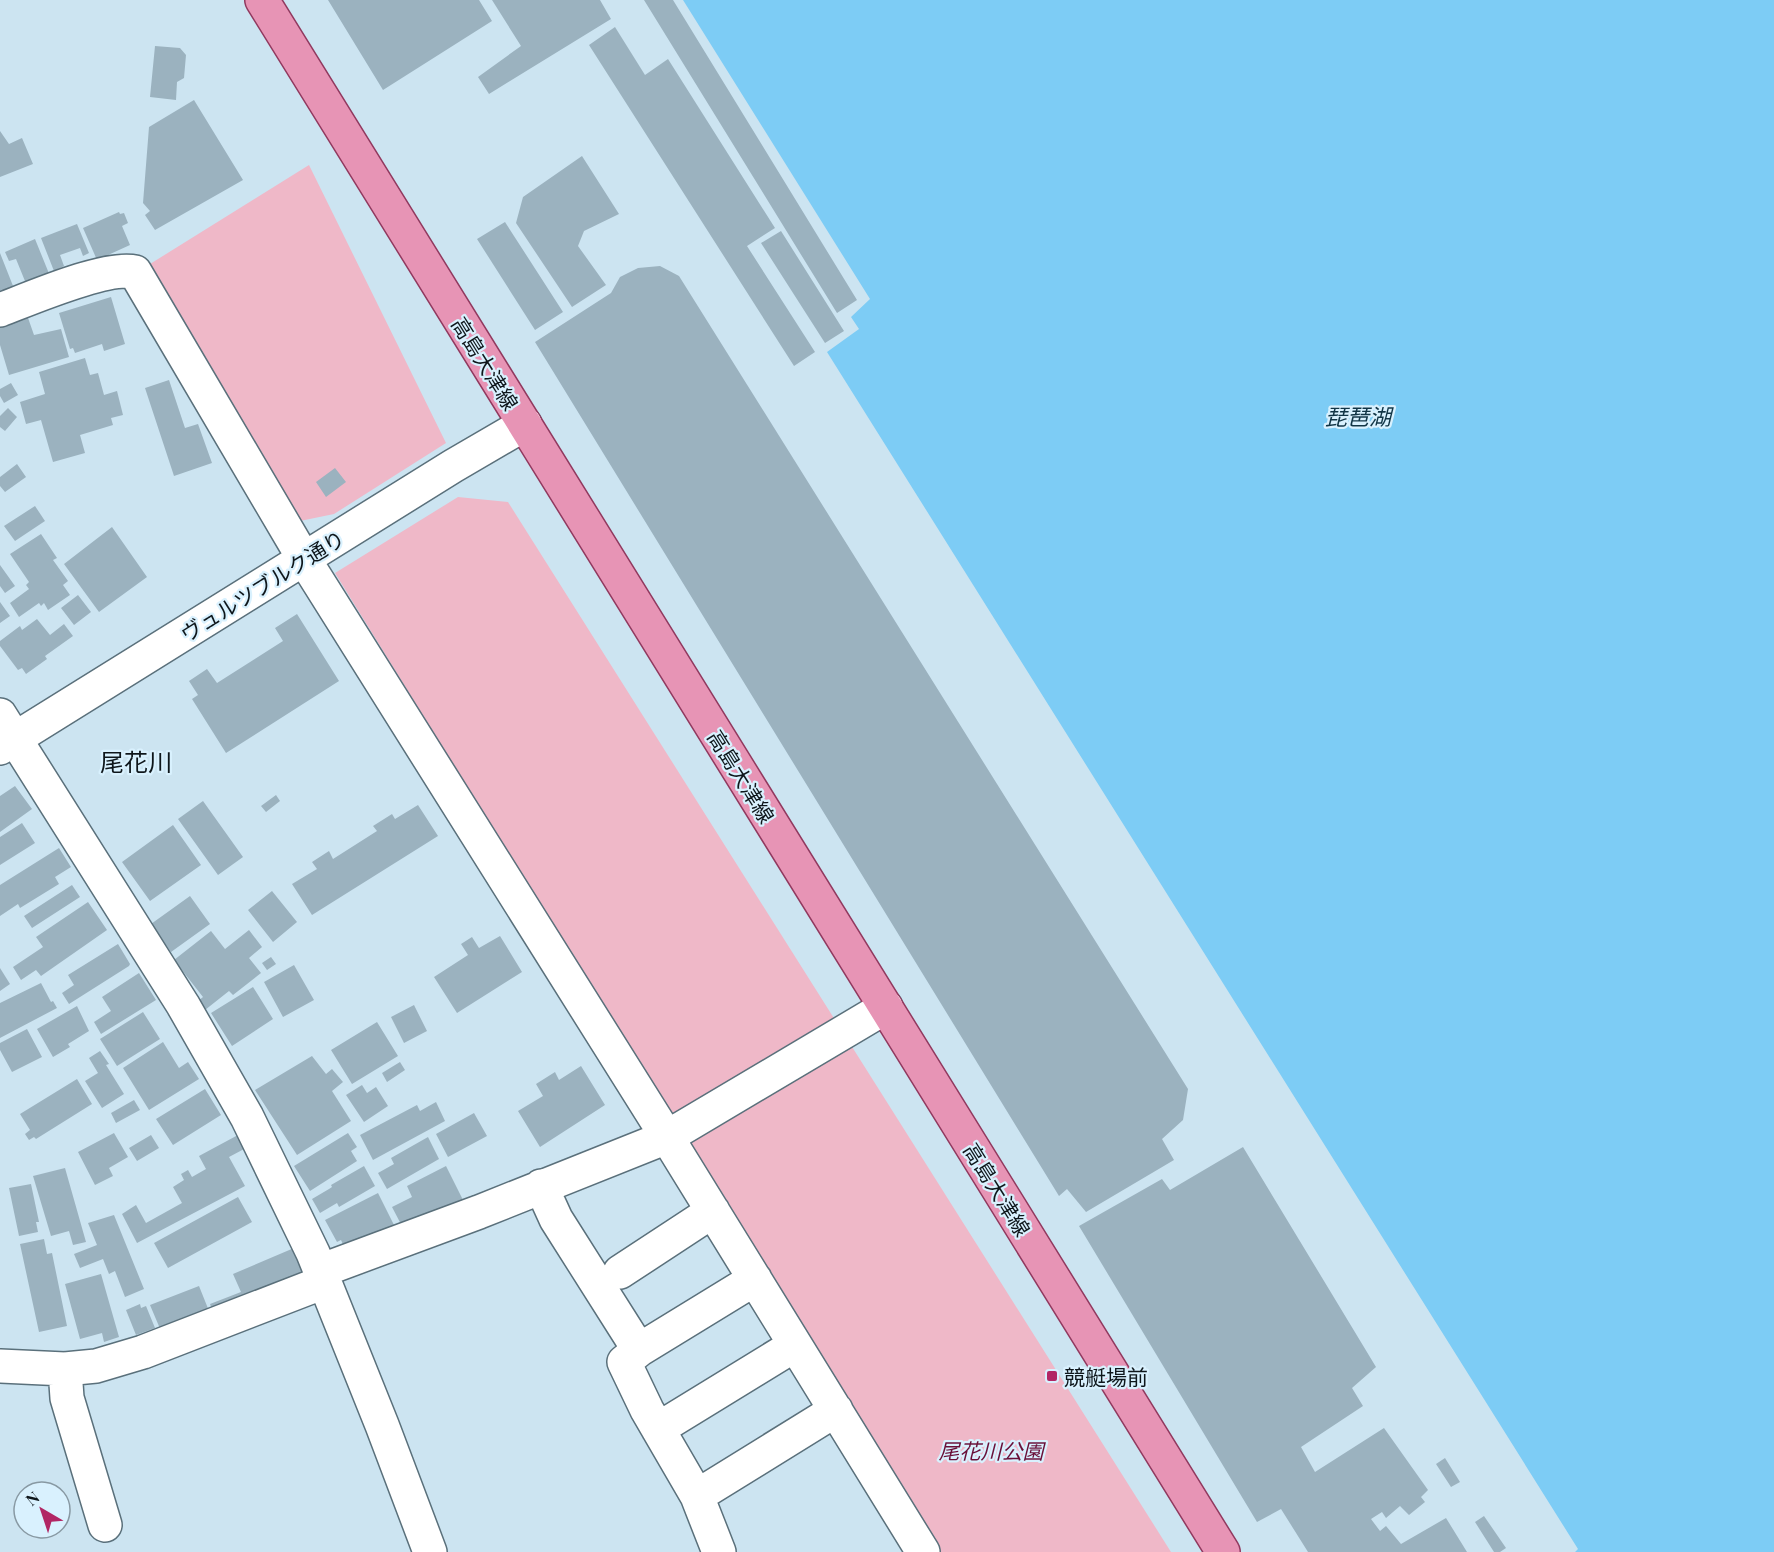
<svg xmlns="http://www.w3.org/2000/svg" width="1774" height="1552" font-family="'Playfair Display','Noto Sans JP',serif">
  <rect width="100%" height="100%" fill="#cce4f1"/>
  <!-- green -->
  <path fill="#efb8c8" d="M309 165 446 443 334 514 300 521 150 264Z
    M458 497 508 502 1171 1552H939L335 573Z"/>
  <!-- water -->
  <path fill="#7dccf5" d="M683 0H1774V1552H1575L1578 1549 827 352 859 329 851 317 870 299Z"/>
  <!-- building -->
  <path fill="#9bb2bf" d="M328 0H479L492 21 383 90Z
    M492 0H600L611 19 489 94 478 77 521 46Z
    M644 0H673L857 300 837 313Z
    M615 27 645 75 668 59 775 228 747 246 815 352 794 366 589 45Z
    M155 46 180 48 186 55 184 78 177 82 176 100 150 97Z
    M194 100 243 180 155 230 145 215 150 211 143 203 149 127Z
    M0 131 9 144 22 138 33 164 0 177Z
    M582 156 619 214 584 231 578 246 606 285 572 307 516 223 523 197Z
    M119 212 120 214 124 213 128 223 122 226 130 245 97 260 83 228Z
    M505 222 563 312 535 330 477 239Z
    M77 224 89 253 83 256 80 248 60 255 64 266 54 271 41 238Z
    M781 231 844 331 825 343 761 243Z
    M35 239 50 276 27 286 16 259 9 261 5 252Z
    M0 253 15 291 0 297Z
    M660 266 679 276 1188 1089 1183 1120 1162 1139 1174 1160 1086 1212 1067 1189 1059 1196 535 342 611 293 620 277 638 268Z
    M111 297 125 344 104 351 102 344 75 353 73 348 70 349 59 313Z
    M27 315 34 335 61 329 69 357 9 375 0 345V323Z
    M85 358 90 375 98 373 104 395 117 391 123 415 111 418 113 425 80 435 85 453 53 462 41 420 26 424 20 402 45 394 39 372Z
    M169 380 185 428 198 424 212 463 174 476 145 388Z
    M11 383 18 395 4 403 0 396V389Z
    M8 408 17 417 5 431 0 427V416Z
    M17 464 26 477 5 492 0 486V477Z
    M335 468 346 482 326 497 316 482Z
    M35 506 45 521 15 541 4 526Z
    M112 527 147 577 99 612 64 564Z
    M41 534 57 558 53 560 68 581 63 585 70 595 48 610 44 603 41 606 39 603 19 617 10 603 29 589 26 585 29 582 10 554Z
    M0 565 15 586 5 593 0 586Z
    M78 595 91 612 74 625 61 608Z
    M0 602 10 616 0 623Z
    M297 614 339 681 226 753 192 699 198 695 189 681 207 669 217 683 283 641 275 628Z
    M37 619 50 635 64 624 73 636 45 656 47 659 26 674 22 668 18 670 0 646V641L20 626 22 630Z
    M15 786 32 809 0 832V796Z
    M276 795 280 801 266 812 261 806Z
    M203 801 243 857 218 875 178 819Z
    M418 805 438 836 312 915 292 884 317 869 312 862 329 851 333 859 377 831 373 826 392 814 395 819Z
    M22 823 35 843 0 865V837Z
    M173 825 201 865 150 901 122 862Z
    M59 848 71 867 55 877 59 884 20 908 18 904 0 916V885Z
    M72 885 80 897 32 928 24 916Z
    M272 891 297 922 273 942 248 910Z
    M190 896 210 924 171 952 151 924Z
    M88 902 107 930 41 976 36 970 21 980 13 967 43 947 36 937Z
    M249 930 262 947 249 958 261 973 233 995 229 991 205 1010 198 1001 203 997 174 960 211 931 225 949Z
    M500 936 522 972 457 1013 434 977 468 955 461 944 472 937 479 948Z
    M118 944 130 964 129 966 69 1004 62 993 74 985 68 975Z
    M271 957 276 964 267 970 262 963Z
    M294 965 314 1000 283 1017 264 982Z
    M0 968 10 984 0 991Z
    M139 973 156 1000 101 1034 94 1022 111 1011 102 997Z
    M41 983 51 1002 53 1001 57 1008 0 1038V1003Z
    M253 987 273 1019 232 1046 211 1013Z
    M414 1005 427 1031 404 1043 391 1017Z
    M77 1006 89 1031 68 1044 70 1047 53 1057 37 1029Z
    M143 1012 160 1039 117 1066 100 1039Z
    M377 1022 398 1056 352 1084 331 1050Z
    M27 1029 42 1057 12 1072 0 1050V1043Z
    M163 1042 179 1068 188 1062 199 1079 149 1110 123 1068Z
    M100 1051 109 1064 106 1065 124 1094 102 1108 85 1081 98 1073 89 1058Z
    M312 1056 326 1074 332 1069 343 1082 332 1091 351 1121 297 1155 255 1090Z
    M400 1062 405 1070 387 1082 382 1073Z
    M581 1066 605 1105 540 1147 518 1111 543 1096 536 1084 555 1072 559 1080Z
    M77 1079 92 1104 36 1139 34 1137 29 1140 25 1134 30 1130 20 1114Z
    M362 1085 367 1093 376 1087 388 1106 364 1122 346 1095Z
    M205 1089 221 1115 173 1145 156 1119Z
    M134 1100 140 1110 116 1123 111 1113Z
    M436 1102 445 1121 373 1160 360 1135 417 1105 420 1111Z
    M474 1113 487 1136 448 1157 436 1134Z
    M114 1133 128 1157 109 1168 113 1176 95 1185 78 1152Z
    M348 1133 357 1147 351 1151 357 1161 310 1191 294 1166Z
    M151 1135 159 1148 137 1161 129 1148Z
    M238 1135 246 1148 229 1157 245 1186 137 1243 122 1214 136 1205 146 1223 182 1203 173 1187 184 1180 181 1174 188 1170 192 1177 206 1169 199 1156Z
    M428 1137 439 1159 387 1189 378 1173 394 1164 391 1158Z
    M1243 1147 1376 1367 1352 1388 1363 1406 1301 1447 1315 1472 1384 1428 1428 1490 1421 1497 1425 1502 1409 1515 1400 1506 1386 1518 1382 1512 1371 1519 1380 1531 1386 1526 1401 1544 1446 1518 1467 1552H1308L1281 1509 1257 1522 1079 1226 1162 1179 1170 1190Z
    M364 1166 375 1186 339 1207 337 1203 320 1213 312 1199 329 1189 332 1187 331 1185Z
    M446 1166 463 1200 404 1230 392 1207 412 1197 407 1186Z
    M65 1168 86 1242 73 1245 69 1231 51 1236 33 1176Z
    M31 1184 39 1222H36L38 1232 19 1236 9 1188Z
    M378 1193 396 1229 346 1251 341 1240 337 1242 325 1220Z
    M238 1197 252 1222 168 1268 154 1243Z
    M114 1215 144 1289 125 1297 115 1271 109 1274 103 1259 80 1268 74 1254 97 1245 88 1223Z
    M44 1239 47 1254 52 1253 67 1326 39 1332 20 1244Z
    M294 1248 307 1279 215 1317 210 1304 241 1292 233 1274Z
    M101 1274 119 1337 104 1342 102 1333 80 1339 65 1284Z
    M199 1286 211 1316 161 1331 150 1305Z
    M140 1304 141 1308 146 1306 155 1328 136 1335 126 1310Z
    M1445 1458 1460 1482 1451 1487 1436 1464Z
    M1484 1516 1506 1548 1500 1552H1494L1475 1522Z"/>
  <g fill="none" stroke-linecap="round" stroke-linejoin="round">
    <!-- minor casing -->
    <g stroke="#5a707b" stroke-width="36">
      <path id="minor" d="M0 310C29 299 107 265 135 272L304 559 667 1137 923 1552
        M0 715 183 1005 247 1117 313 1253 382 1425 430 1552
        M0 748 453 466 525 424
        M541 1186 556 1219 639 1350 624 1362 647 1410 697 1496 719 1552
        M320 1271 479 1212 667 1137 886 1007
        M620 1272 713 1211
        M639 1350 755 1279
        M0 1366 65 1369 96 1366 143 1352 324 1282
        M65 1369 67 1398 105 1525
        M658 1429 795 1345
        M697 1496 836 1410"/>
    </g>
    <!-- major casing -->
    <g stroke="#91395f" stroke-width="36">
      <path id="major" d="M262 0 1223 1552"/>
    </g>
    <!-- minor -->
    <use href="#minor" stroke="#fff" stroke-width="33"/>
    <!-- major -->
    <use href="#major" stroke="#e794b5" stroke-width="33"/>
  </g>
  <!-- markers -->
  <rect fill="#b12664" stroke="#d9f1fe" stroke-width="2" x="1046" y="1370" width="12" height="12" rx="3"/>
  <g text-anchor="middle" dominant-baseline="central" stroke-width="4.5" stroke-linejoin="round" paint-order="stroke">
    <!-- street labels -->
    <g font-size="21" fill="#0e161b" stroke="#d9f1fe">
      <text transform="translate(486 363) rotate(58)">高島大津線</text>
      <text transform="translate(262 585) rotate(-32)">ヴュルツブルク通り</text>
      <text transform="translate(742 776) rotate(58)">高島大津線</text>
      <text transform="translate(998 1189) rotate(58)">高島大津線</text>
    </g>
    <!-- poi labels -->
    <g font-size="21" fill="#0e161b" stroke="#d9f1fe" text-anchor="start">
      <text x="1064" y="1376">競艇場前</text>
    </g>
    <!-- park labels -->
    <g font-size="21" font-style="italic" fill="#690f38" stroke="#d9f1fe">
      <text x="991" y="1450">尾花川公園</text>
    </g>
    <!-- water labels -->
    <g font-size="22" font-style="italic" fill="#113546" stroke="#d9f1fe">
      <text x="1358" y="416">琵琶湖</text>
    </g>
    <!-- quarter labels -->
    <g font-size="24" fill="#0e161b" stroke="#d9f1fe">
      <text x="136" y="761">尾花川</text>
    </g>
  </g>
  <!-- north arrow -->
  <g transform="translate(42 1510) rotate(321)"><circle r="28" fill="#d9f1fe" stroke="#8899a3" stroke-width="1.5"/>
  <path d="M0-4.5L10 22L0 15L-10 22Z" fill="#b12664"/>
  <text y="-9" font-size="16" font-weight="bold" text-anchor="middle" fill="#0e161b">N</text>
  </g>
</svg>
